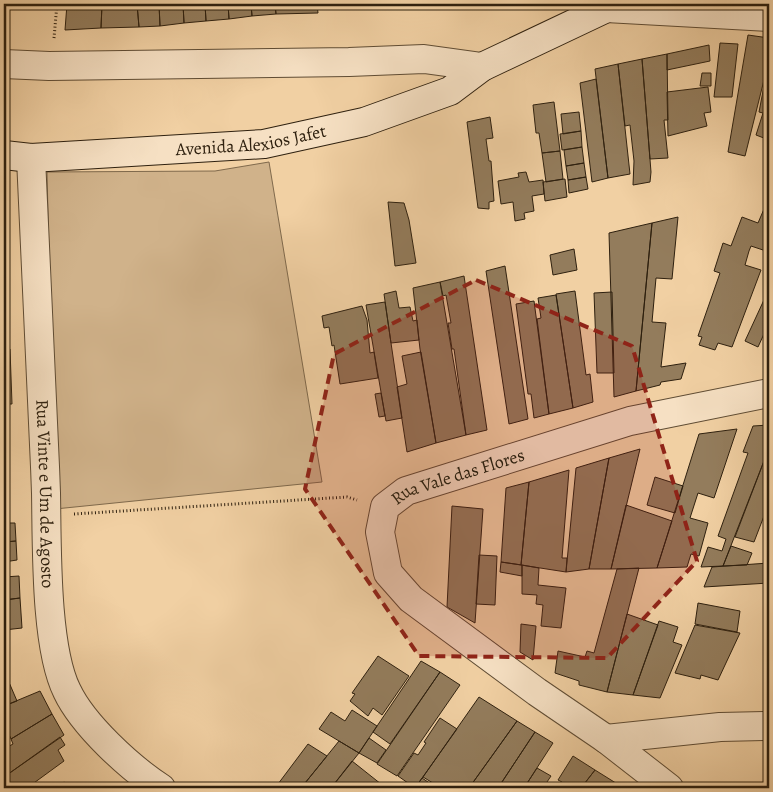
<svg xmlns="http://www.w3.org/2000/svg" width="773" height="792" font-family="Alegreya,serif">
  <rect width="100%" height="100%" fill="#f1d0a3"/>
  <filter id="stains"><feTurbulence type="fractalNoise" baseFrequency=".004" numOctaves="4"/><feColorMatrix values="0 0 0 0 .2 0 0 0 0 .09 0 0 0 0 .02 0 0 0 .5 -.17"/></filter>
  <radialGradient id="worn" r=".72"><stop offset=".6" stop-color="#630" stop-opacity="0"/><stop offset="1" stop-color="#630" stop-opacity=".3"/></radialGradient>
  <!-- green -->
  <path fill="#d0b28a" stroke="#7f694c" d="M269 162 322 482 55 509 47 172 215 171Z"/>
  <!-- building -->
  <path fill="#937c5c" stroke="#2e200f" d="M67 4H102L101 28 65 30Z
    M102 4H137L139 27 101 28Z
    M137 4H159L160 26 139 27Z
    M159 4H183L184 23 160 26Z
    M183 4H205L206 21 184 23Z
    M205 4H228L229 19 206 21Z
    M228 4H251L252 16 229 19Z
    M251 4H275L276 14 252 16Z
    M275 4H317L318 13 276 14Z
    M748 35 769 38V60L745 156 728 152Z
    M720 43 738 44 732 97H714Z
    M709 45 710 61 667 70V54Z
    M667 54 668 120H664L668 158 650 159 642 59Z
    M642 59 651 172 650 182 633 185 634 161 630 125 625 126 618 64Z
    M769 60V140L756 135 763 113 759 112Z
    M618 64 630 174 608 178 595 69Z
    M702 73H711V86H700Z
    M596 79 608 178 592 182 580 83Z
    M708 87 711 112 704 113 707 126 668 136 667 92Z
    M554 102 560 151 542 153 539 133H536L533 105Z
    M579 112 581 131 563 134 561 114Z
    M490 117 493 138 486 139 489 161H491L494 201 489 202V209L478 208 467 122Z
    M581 131 582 147 562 150 560 134Z
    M582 147 584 163 566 166 564 150Z
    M560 151 563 179 546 182 542 153Z
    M584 163 586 177 568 180 566 166Z
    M526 172 529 182 543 180 544 194 532 196 534 211 524 213 525 219 515 221 513 202 501 204 498 181 519 177 518 173Z
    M586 177 588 189 569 193 568 180Z
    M565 179 567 197 545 201 543 182Z
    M388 202 404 203 409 220 416 263 395 266Z
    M764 209 769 211V252L751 246 749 251 745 265 761 270 732 347 718 343 715 350 699 345 702 337 698 336 720 273 714 271 723 243 731 246 742 217 758 223Z
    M678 217 672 279 656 278 652 322 666 323 661 367 686 363 681 379 661 382 660 385 636 391 652 223Z
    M652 223 636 391 614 397 609 233Z
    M574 249 577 270 553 275 550 255Z
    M505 266 528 419 509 424 486 271Z
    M4 269H6L7 291H4Z
    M464 276 487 430 466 435 454 349H452L448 323H451L446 295 443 296 440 282Z
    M440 282 466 435 436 443 420 349 413 288Z
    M769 289V323L758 347 745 341Z
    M396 291 399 308 410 307 413 321 417 320 419 340 391 343 384 294Z
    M575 291 586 375 590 374 593 402 573 408 556 294Z
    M612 292 614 373H597L594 293Z
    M556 295 573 408 549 414 537 319 541 318 538 298Z
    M534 301 549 414 534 418 531 394H528L516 304Z
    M385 302 402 418 386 421 366 305Z
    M362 306 367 320 370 353 374 352 378 378 340 384 334 345 332 346 329 327 324 328 322 316Z
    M4 349H10L12 404H4Z
    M421 352 436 443 407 452 397 387 407 384 402 356Z
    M381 393 385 416 379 417 375 394Z
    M769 425V448L723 566 701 567 708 547 722 551 726 539 718 536 748 453 743 452 753 426Z
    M737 429 714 498 698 493 690 518 708 523 699 556 691 554 687 567 657 568 699 434Z
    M4 433H9V453L4 454Z
    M769 448V503L754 542 735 537Z
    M640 449 611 569H589L609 458Z
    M609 458 589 569 566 572 576 468Z
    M4 466H6V486H4Z
    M569 470 562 558H567L566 572 521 565 529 482Z
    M655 477 683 486 675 513 647 505Z
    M529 482 521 565 501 562 506 488Z
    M4 486H6L7 508H4Z
    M626 505 672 521 657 568 611 569Z
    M452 506 483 509 475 623 447 607Z
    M4 523H15L16 541 4 542Z
    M16 541 17 560 4 562V542Z
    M731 546 752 553 747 565 723 566Z
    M479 555 497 556 495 605 476 604Z
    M501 562 522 565V576L500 572Z
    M769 563V583L704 587 712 567Z
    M522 565 539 568 538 585 566 588 561 628 541 626 543 605 536 604 537 595 522 594Z
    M639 568 607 692 579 685V681L555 673 558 651 585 657 587 651 594 653 617 569Z
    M19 576 20 598 4 600V577Z
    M20 598 22 628 4 630V600Z
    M698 603 740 611 737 632 695 624Z
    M627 614 658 625 633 695 607 692Z
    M659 621 678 627 673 642 682 645 660 698 633 695Z
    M521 624 536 626 533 660 520 652Z
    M695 625 740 633 718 680 701 675 700 679 675 673Z
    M378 656 409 676 382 715 373 708 368 716 350 701 355 694 352 693Z
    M421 661 440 672 390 744 373 732Z
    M440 672 460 685 397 776 377 764Z
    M8 680 17 701 4 706V681Z
    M40 691 52 714 11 739 8 732 4 735V706Z
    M479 697 517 721 469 788H441L423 777Z
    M352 710 377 726 359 753 319 729 331 712 345 721Z
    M52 714 64 735 4 777V749L13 744 11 739Z
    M440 718 457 729 415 788 398 776 414 753 418 755 426 743 424 742Z
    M517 721 535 732 498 788H469Z
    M535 732 553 743 524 788H498Z
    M60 737 65 745 58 750 64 761 27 788H4V777Z
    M369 738 386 750 377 763 359 753Z
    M339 741 359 753 331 788H301Z
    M308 744 327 756 301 788H275Z
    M573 756 595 770 581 788H557L562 782 558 780Z
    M352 761 386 788H331Z
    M537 768 551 776 543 788H524Z
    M595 770 619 785 615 788H581Z
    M422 778 437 788H415Z
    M64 782 72 788H57Z"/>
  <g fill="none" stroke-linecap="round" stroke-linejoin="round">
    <!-- minor casing -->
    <g stroke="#5f4c34" stroke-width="30">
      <g id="minor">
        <path d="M606 8 769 17"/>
        <path d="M4 64 49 66 349 62 424 59 482 67"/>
        <path id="s1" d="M31 158C36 269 42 381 46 493 47 545 45 647 67 691 83 725 130 768 161 788"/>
        <path d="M606 739 720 727 769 726"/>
        <path id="s2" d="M669 788 606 739 537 692 411 599 388 573 380 532 385 507 406 491 630 421 769 393"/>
      </g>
    </g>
    <!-- secondary casing -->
    <g stroke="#2e200f" stroke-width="30">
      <g id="secondary">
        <path id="s3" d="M4 155 31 158 264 144 364 122 450 91 482 67 615 4"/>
      </g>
    </g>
    <!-- path -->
    <path stroke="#2e200f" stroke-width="3" stroke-dasharray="1 2.5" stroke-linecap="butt" d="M54 38 57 4
      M74 514 347 497 357 500"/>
    <!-- minor -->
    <use href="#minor" stroke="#f6e0c3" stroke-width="28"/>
    <!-- secondary -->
    <use href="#secondary" stroke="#f6e0c3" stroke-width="28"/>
  </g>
  <!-- marked area -->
  <path fill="#8f2418" fill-opacity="0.2" stroke="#8f2418" stroke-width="4" stroke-dasharray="10 6" stroke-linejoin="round" d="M476 280 632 346 697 561 607 658 419 656 305 489 334 354Z"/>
  <g text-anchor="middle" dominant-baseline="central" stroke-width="5" stroke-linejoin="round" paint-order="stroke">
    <!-- street labels -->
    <g font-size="18" fill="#2e200f" stroke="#f6e0c3">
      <text stroke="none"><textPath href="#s3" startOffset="248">Avenida Alexios Jafet</textPath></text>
      <text stroke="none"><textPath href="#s2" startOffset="502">Rua Vale das Flores</textPath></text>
      <text stroke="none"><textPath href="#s1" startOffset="336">Rua Vinte e Um de Agosto</textPath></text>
    </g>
  </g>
  <!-- margin -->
  <rect width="773" height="792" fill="none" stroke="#f1d0a3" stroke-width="20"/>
  <rect x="5" y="5" width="763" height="782" fill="none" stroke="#2e200f" stroke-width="2.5"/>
  <rect x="10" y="10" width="753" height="772" fill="none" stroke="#2e200f"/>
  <rect width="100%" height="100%" filter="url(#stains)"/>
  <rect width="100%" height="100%" fill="url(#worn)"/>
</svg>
